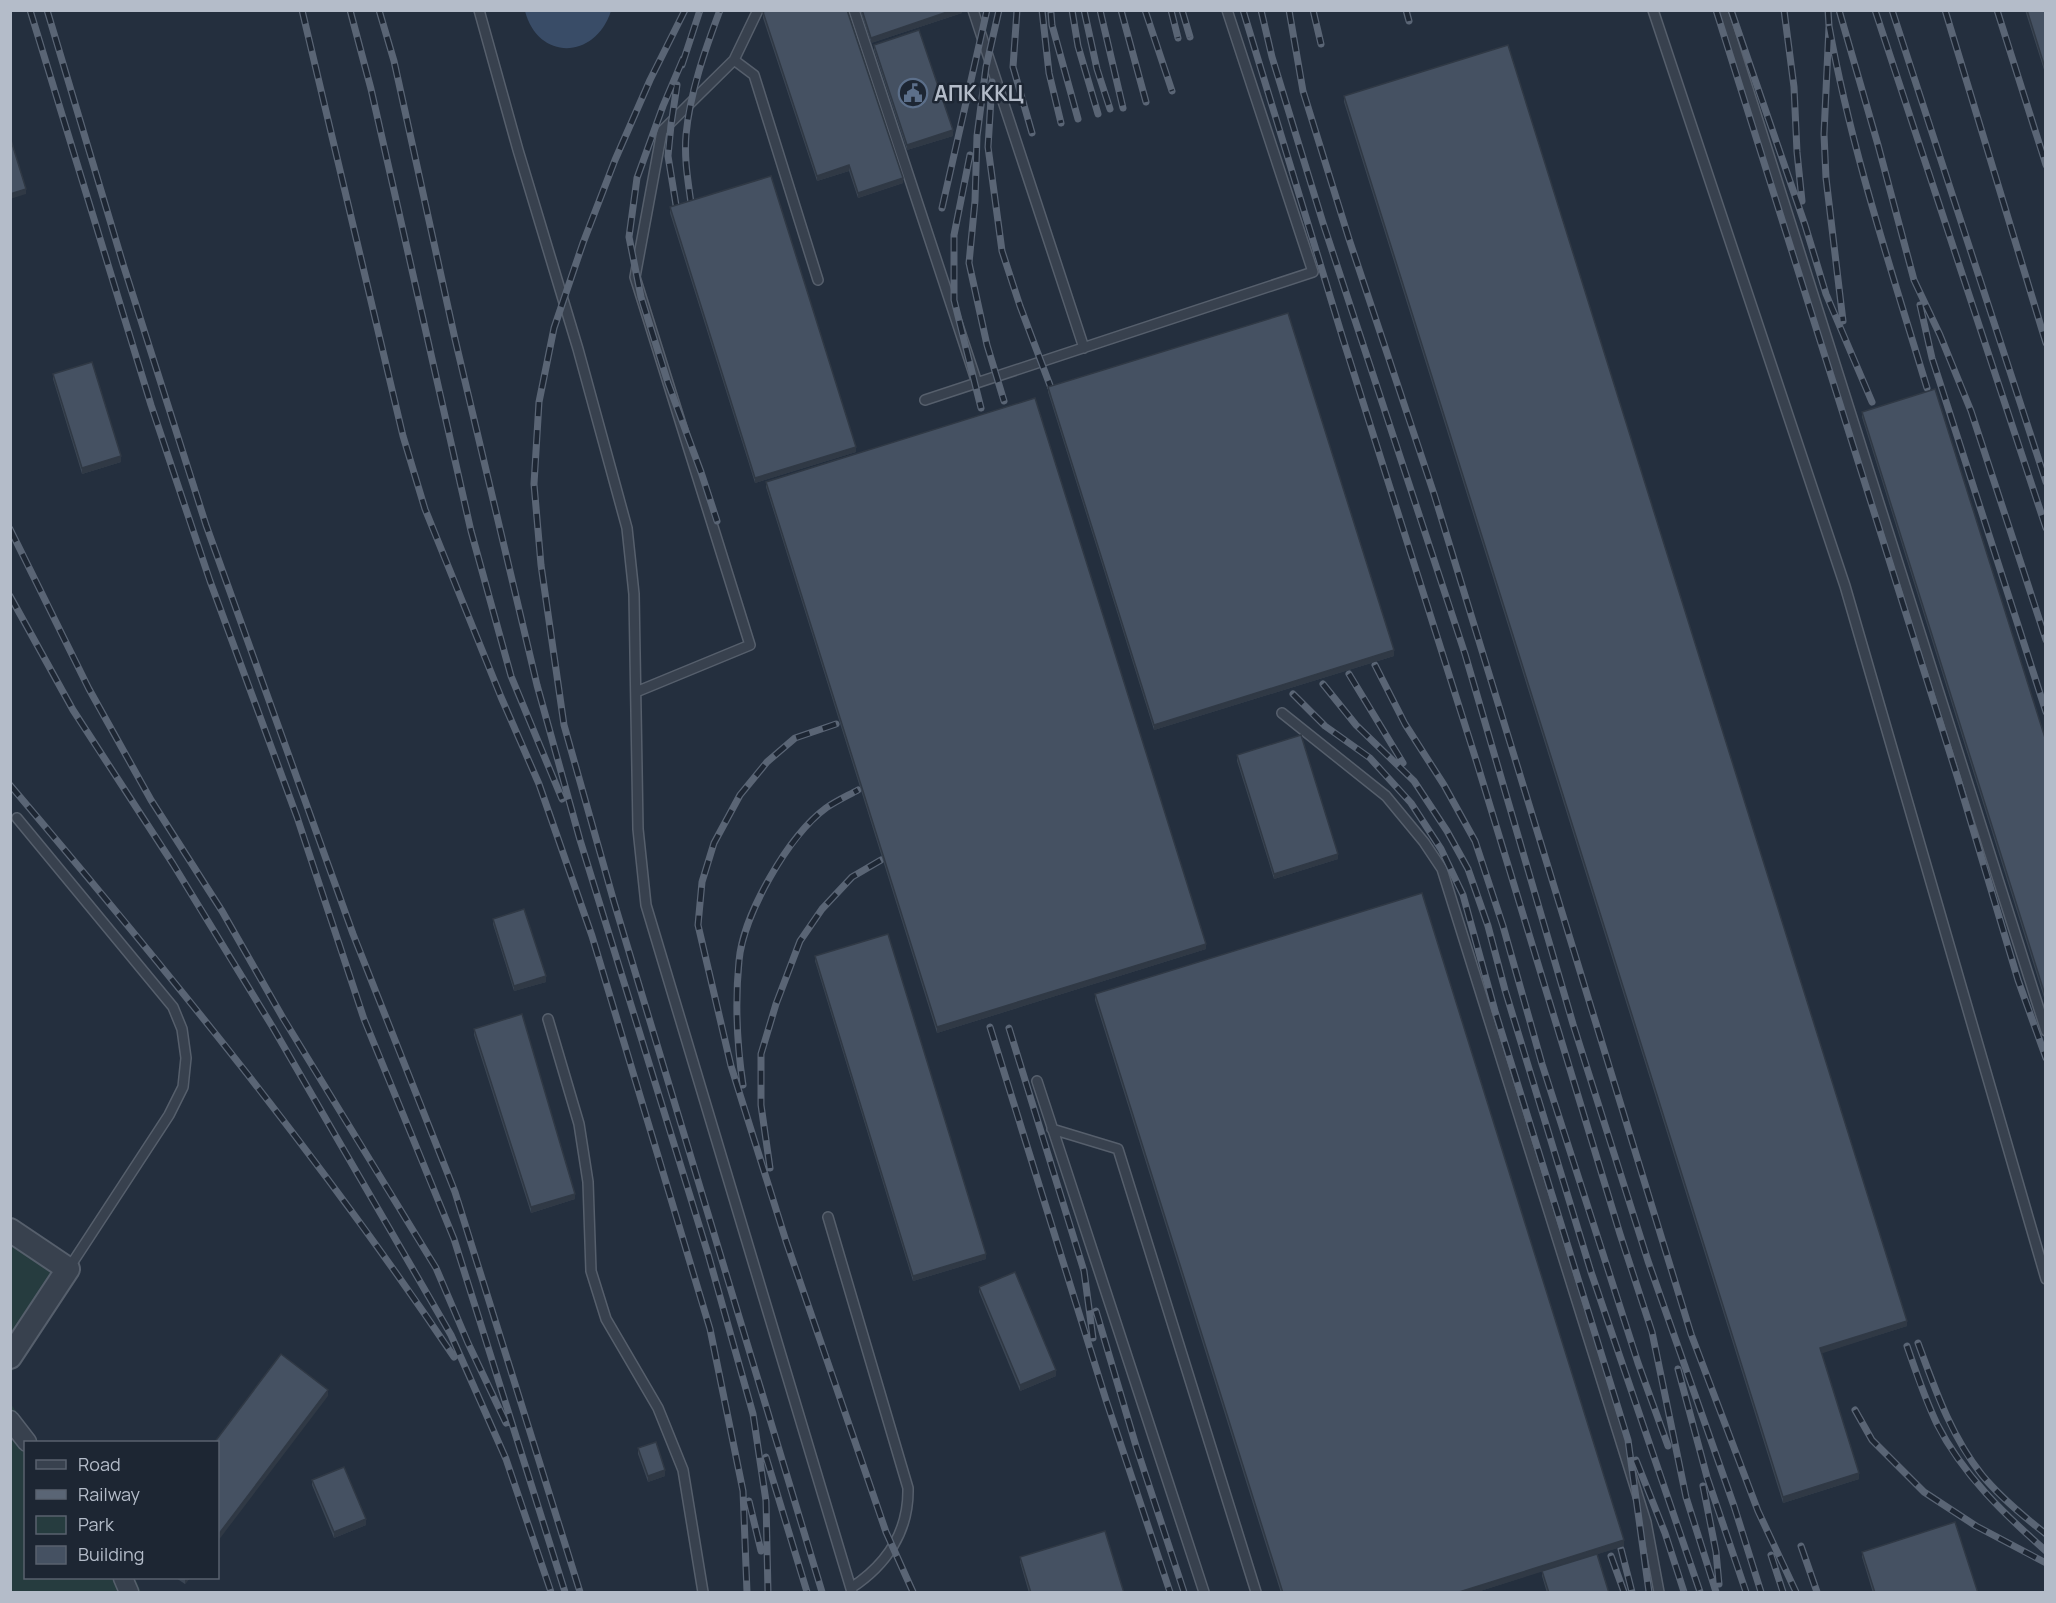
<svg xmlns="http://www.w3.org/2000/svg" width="2056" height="1603" font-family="Manrope,sans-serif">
  <rect width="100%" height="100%" fill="#242f3e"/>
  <!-- green -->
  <path fill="#263c3f" d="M11 1222 78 1268 11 1373Z
    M10 1403 39 1442H26V1578H135L141 1592H11Z"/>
  <!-- water -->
  <path fill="#394c67" d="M525 11 611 10V11C595 60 538 61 525 11Z"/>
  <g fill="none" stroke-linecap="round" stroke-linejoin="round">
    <!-- service casing -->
    <g stroke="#565f6c" stroke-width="12">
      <path id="service" d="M479 10 518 150 578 349 627 528 634 594 638 829 646 905 852 1592
        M854 10 977 383
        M973 10 1084 348
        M1653 10 1845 586 2046 1279
        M1723 10 2046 1031
        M734 60 754 75 818 280
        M925 400 1313 272 1227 10
        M636 692 750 645 635 277 662 131 734 60 758 10
        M1282 713 1386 796 1424 842 1442 869 1646 1522 1659 1592
        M17 818 173 1007 182 1029 186 1058 183 1087 169 1115 69 1268
        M548 1019 579 1124 588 1182 591 1271 606 1319 658 1408 683 1470 703 1592
        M1037 1081 1204 1592
        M1052 1129 1118 1149 1256 1592
        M828 1217 908 1488C909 1532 886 1565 851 1588"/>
    </g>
    <!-- minor casing -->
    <g stroke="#565f6c" stroke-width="21">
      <path id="minor" d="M10 1420 27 1442
        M123 1578 129 1592"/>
    </g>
    <!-- tertiary casing -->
    <g stroke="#565f6c" stroke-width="26">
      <path id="tertiary" d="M10 1230 68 1269 10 1357"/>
    </g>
    <!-- service -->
    <use href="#service" stroke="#38414e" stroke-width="9"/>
    <!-- minor -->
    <use href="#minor" stroke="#38414e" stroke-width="18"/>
    <!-- tertiary -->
    <use href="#tertiary" stroke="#38414e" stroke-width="22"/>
    <!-- rail casing -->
    <g stroke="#5a6575" stroke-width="7">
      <path id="rail" d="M30 10 151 405 210 581 297 817 364 1019 454 1239 565 1592
        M47 10 123 264 206 525 353 934 455 1192 580 1592
        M302 10 403 436 425 509 501 697 539 784 592 936 710 1329 743 1491 747 1592
        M350 10 371 89 471 531 511 676 562 799
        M379 10 394 61 455 339 537 685 580 840 708 1254 753 1414 766 1501 768 1592
        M685 10 650 80 615 160 583 243 554 328 539 402 534 484 541 565 564 725 614 902 822 1592
        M999 10 986 67 977 136 975 201 969 263 987 345 1004 401
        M1017 10 1013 67 1032 133
        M1042 10 1049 73 1061 123
        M1072 10 1078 46 1098 114
        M1084 10 1097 69 1110 109
        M1100 10 1123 108
        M1121 10 1146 102
        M1145 10 1172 91
        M1171 10 1178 38
        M1182 10 1190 37
        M1243 10 1343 339 1477 763 1620 1234 1652 1332 1686 1497 1716 1592
        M1261 10 1272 57 1323 223 1465 654 1573 1024 1648 1261 1734 1506 1761 1592
        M1289 10 1303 91 1349 239 1434 494 1691 1334 1758 1511 1796 1592
        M1313 10 1321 44
        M1406 10 1409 21
        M1716 10 1958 779 2018 980 2046 1058
        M1731 10 1805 225 1826 294 1872 402
        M1784 10 1794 87 1797 152 1802 201
        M1828 10 1829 26 1824 134 1826 178 1843 321
        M1839 10 1878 145 1914 280 1940 335 1971 411 2046 640
        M1875 10 2046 528
        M1892 10 2046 482
        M1945 10 2046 343
        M1997 10 2046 165
        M1051 13 1052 25 1078 119
        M1829 26C1851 149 1891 269 1927 388
        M683 59 663 106 637 178 629 237 641 297 668 383 701 472 717 521
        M682 65 700 10
        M992 82 988 147 1002 251 1020 306 1051 388
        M970 155 954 235V300L981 408
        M691 203C688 181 684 158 686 135 690 92 705 50 720 10
        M676 205 668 156 671 125 677 85
        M942 208 987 10
        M1920 305 1932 358 2046 712
        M10 529 89 689 151 800 222 911 283 1018 436 1268 468 1343 506 1423
        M10 596 73 710 173 864 272 1026 451 1335 506 1459 551 1592
        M1375 665 1405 724 1444 785 1475 841 1503 926 1542 1064 1638 1363 1668 1446
        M1349 674 1403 763
        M1323 684 1356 725 1414 781 1447 831 1468 869 1488 926 1505 990 1591 1272 1700 1592
        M1293 694 1325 726 1370 758 1411 803 1441 849 1463 895 1495 1011 1628 1440 1649 1592
        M836 724 795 738 767 762 740 795 714 843 702 882 698 925 731 1066 786 1241 886 1532 913 1592
        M10 785C166 969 319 1156 454 1357
        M990 1027 1106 1400 1170 1592
        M1009 1028 1084 1271 1093 1338
        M743 1085C737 1045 735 1002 739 961 743 915 788 836 826 808 836 801 847 796 858 790
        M770 1168 761 1105V1054L776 1004 800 941 822 909 852 877 881 860
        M1096 1311 1136 1446 1184 1592
        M1918 1343C1935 1389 1951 1436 1982 1475 2000 1497 2023 1516 2046 1534
        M1907 1346C1916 1372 1925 1399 1937 1424 1963 1475 2004 1514 2046 1551
        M1678 1369 1707 1477 1746 1592
        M1855 1410 1872 1440 1924 1492 1976 1526 2046 1563
        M766 1457 807 1592
        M1636 1460 1665 1533 1684 1592
        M1703 1486 1716 1552 1719 1584
        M749 1501 761 1551
        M1801 1546 1817 1592
        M1621 1549 1632 1592
        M1771 1555 1783 1592
        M1611 1556 1624 1592"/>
    </g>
    <!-- rail -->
    <use href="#rail" stroke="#1d2633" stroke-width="4.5" stroke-dasharray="14" stroke-linecap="butt"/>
  </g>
  <!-- wall -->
  <path fill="#3b4654" d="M860 10H962V13L871 43Z
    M2025 10H2046V76Z
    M763 12 903 183 858 198 849 171 817 181 763 18Z
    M874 45 953 136 907 150 874 50Z
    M1344 96 1907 1326 1821 1353 1859 1479 1783 1503 1344 102Z
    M670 207 856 452 755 483 670 213Z
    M53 374 121 462 82 474 53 379Z
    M1048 387 1394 656 1154 730 1048 392Z
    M1862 412 2046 741V1004L1862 417Z
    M766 482 1206 949 937 1033 766 487Z
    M1237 755 1338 859 1274 879 1237 761Z
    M493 919 546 982 514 991 493 924Z
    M815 956 986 1259 913 1281 815 961Z
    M1095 994 1624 1546 1597 1554 1609 1593H1547L1542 1576V1571L1474 1593H1281L1095 1000Z
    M474 1029 575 1199 531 1213 474 1035Z
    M979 1287 1056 1376 1020 1391 979 1292Z
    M638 1448 665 1476 648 1482 638 1454Z
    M312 1480 366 1525 334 1538 312 1485Z
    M1862 1552 1978 1593H1873L1862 1557Z
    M1020 1557 1124 1593H1029L1020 1562Z
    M176 1578H190L185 1584Z"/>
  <!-- shaded-wall -->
  <path fill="#303945" d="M953 10H962V13L871 43V38Z
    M953 130V136L907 150V145Z
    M849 165V171L817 181V176Z
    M903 178V183L858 198V193Z
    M26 189V194L10 199V194Z
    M856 447V452L755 483V478Z
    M121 456V462L82 474V468Z
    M1394 650V656L1154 730V725Z
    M1338 854V859L1274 879V874Z
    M1206 944V949L937 1033V1027Z
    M546 976V982L514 991V986Z
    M575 1194V1199L531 1213V1207Z
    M986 1254V1259L913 1281V1276Z
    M1907 1321V1326L1820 1354V1348Z
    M1056 1370V1376L1020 1391V1385Z
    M328 1390V1396L218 1541V1535Z
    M665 1470V1476L648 1482V1476Z
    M1859 1473V1479L1783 1503V1497Z
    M366 1519V1525L334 1538V1532Z
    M1624 1540V1546L1474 1593H1456Z
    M185 1578H190L185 1584Z"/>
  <!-- building -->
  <path fill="#455162" stroke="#303945" stroke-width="1.5" d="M768 10H847L903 178 858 193 849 165 817 176 763 12Z
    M862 10H953L871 38Z
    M2027 10H2046V71Z
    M919 30 953 130 907 145 874 45Z
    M1508 45 1907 1321 1820 1348 1859 1473 1783 1497 1344 96Z
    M10 137 26 189 10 194Z
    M771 176 856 447 755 478 670 207Z
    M1288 313 1394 650 1154 725 1048 387Z
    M92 362 121 456 82 468 53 374Z
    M1935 389 2046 741V998L1862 412Z
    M1035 398 1206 944 937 1027 766 482Z
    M1301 735 1338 854 1274 874 1237 755Z
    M1422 893 1624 1540 1456 1593H1283L1095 994Z
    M524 909 546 976 514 986 493 919Z
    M888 934 986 1254 913 1276 815 956Z
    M522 1014 575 1194 531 1207 474 1029Z
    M1015 1272 1056 1370 1020 1385 979 1287Z
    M281 1354 328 1390 218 1535V1443H214Z
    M656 1442 665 1470 648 1476 638 1448Z
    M344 1467 366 1519 334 1532 312 1480Z
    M1955 1522 1978 1593H1875L1862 1552Z
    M1105 1531 1124 1593H1031L1020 1557Z
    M1597 1554 1609 1593H1549L1542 1571Z"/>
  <!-- icons -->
  <defs>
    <g id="civic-ring" transform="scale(1.5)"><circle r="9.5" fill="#1d2633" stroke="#5c6f8a" stroke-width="1.5"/><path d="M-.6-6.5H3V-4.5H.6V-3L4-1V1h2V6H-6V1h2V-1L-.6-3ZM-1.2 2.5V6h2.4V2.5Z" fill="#5c6f8a"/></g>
  </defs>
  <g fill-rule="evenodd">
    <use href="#civic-ring" x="913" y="93"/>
  </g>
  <g text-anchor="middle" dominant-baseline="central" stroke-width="5" stroke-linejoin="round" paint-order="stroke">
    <!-- poi labels -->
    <g font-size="21" font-weight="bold" fill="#b4bcc9" stroke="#1d2633" text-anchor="start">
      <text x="934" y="93">АПК ККЦ</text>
    </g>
  </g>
  <!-- border -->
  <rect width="2056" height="1603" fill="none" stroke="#b4bcc9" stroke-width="24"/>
  <!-- legend -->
  <rect x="24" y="1441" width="195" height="138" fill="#1d2633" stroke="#59626f" stroke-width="1.5"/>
  <rect x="36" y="1460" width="30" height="9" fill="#38414e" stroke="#59626f" stroke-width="1.5"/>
  <text x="78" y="1471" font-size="18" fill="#b4bcc9">Road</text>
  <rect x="36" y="1490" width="30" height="9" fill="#5a6575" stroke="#59626f" stroke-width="1.5"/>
  <text x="78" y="1501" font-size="18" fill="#b4bcc9">Railway</text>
  <rect x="36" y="1516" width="30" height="18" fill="#263c3f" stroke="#59626f" stroke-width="1.5"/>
  <text x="78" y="1531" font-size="18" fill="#b4bcc9">Park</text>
  <rect x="36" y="1546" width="30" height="18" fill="#455162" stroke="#59626f" stroke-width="1.5"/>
  <text x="78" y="1561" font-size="18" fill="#b4bcc9">Building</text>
</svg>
